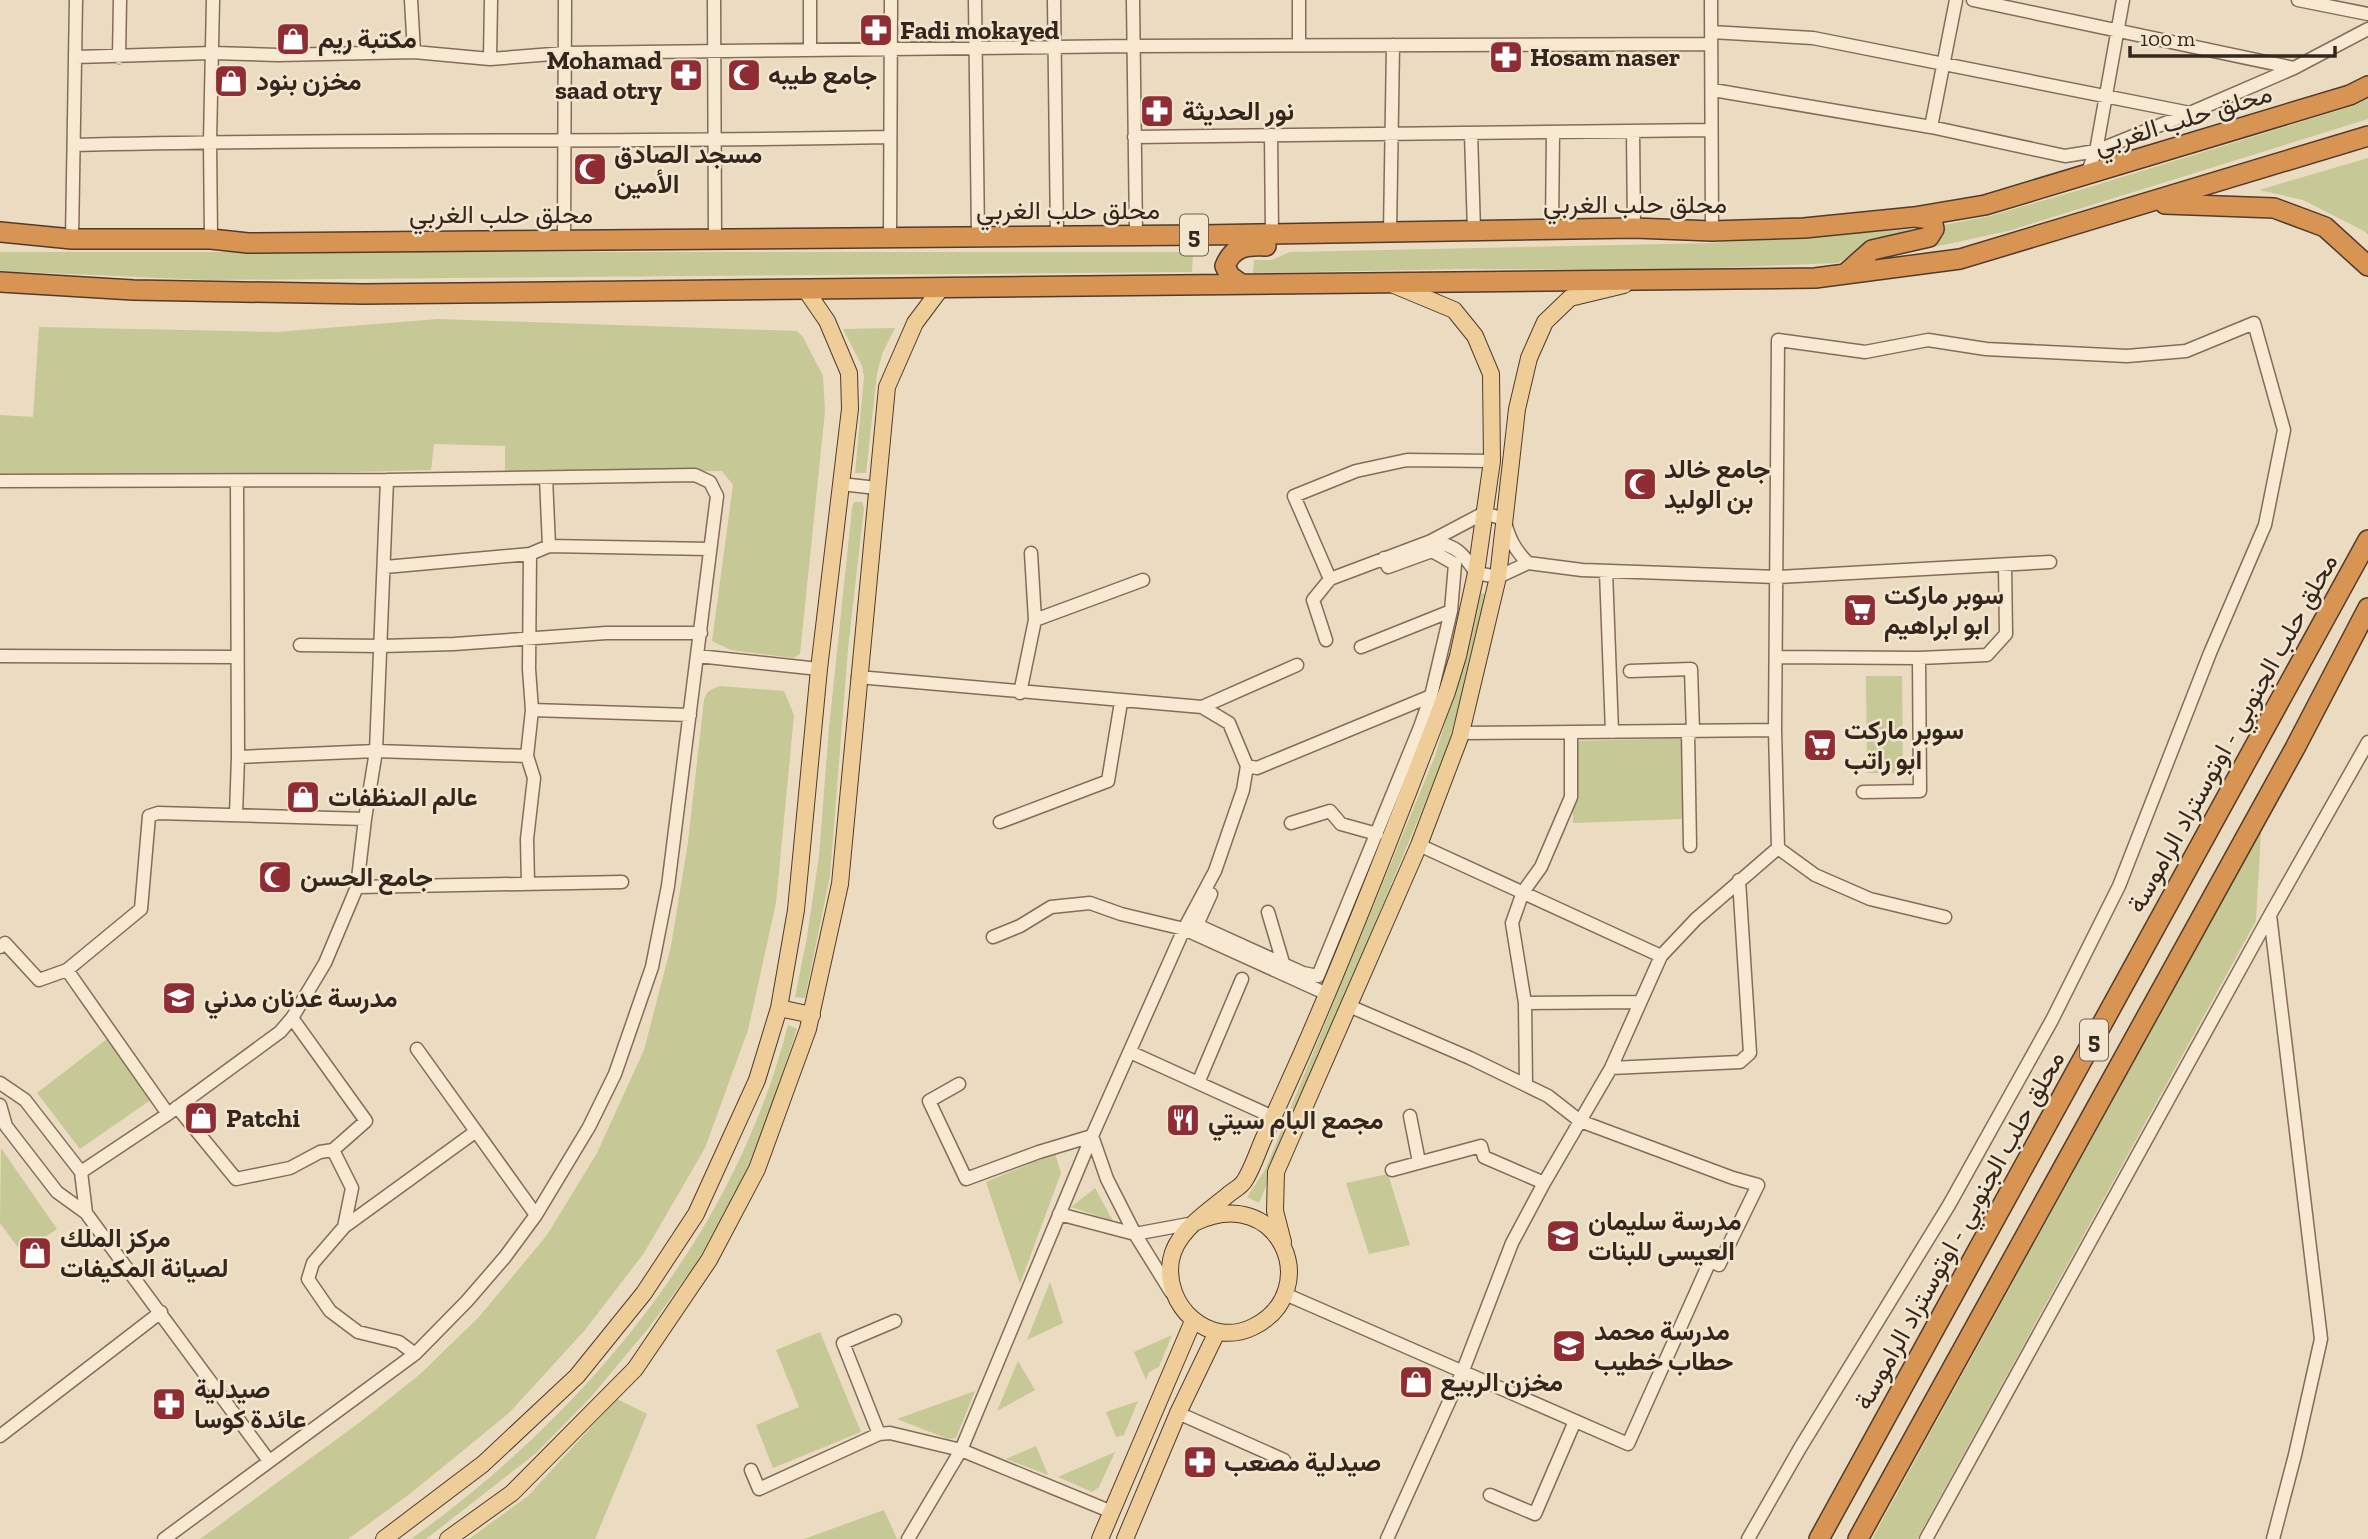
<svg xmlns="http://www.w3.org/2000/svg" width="2368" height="1539" font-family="'Zilla Slab',Vazirmatn,serif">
  <rect width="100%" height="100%" fill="#ebdbc0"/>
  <!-- green -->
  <path fill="#c6c995" d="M2368 99V119L2008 231 1883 258 1882 255 1943 225 1990 216 2083 189 2353 106Z
    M2368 158V235L2364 231 2303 200 2259 190Z
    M1914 229H1920L1872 241 1838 263 1667 270 1468 269 1253 273 1254 260H1272L1290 252 1710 243Z
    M0 252H1193L1192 272 208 280 0 271Z
    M438 319 797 331 803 337 823 376 825 411 800 654 794 658 731 650 712 641 733 485 722 471 505 473V446L434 444 431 470 276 474H0V415L33 417 39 327 276 332Z
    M895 328 882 354 877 374 866 473H855L864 377 862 366 843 329Z
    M854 502H862L864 508 848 649 830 876 805 998 795 997 807 937 819 856 829 728 852 508Z
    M1478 593 1485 594 1470 666 1446 752 1259 1203 1247 1197 1265 1170 1435 756 1463 662Z
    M1866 676H1902L1903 773H1867Z
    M720 686 784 691 794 715 776 903 748 1030 705 1148 644 1253 585 1330 509 1413 411 1493 348 1539H200L359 1423 419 1375 478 1318 547 1235 597 1153 644 1050 671 946 688 842 704 700C706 691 712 689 720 686Z
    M1681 738 1683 819 1573 823V741Z
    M2261 830 2256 921 1917 1539H1872Z
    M788 1025 797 1029 756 1152 698 1261 651 1325 591 1397 535 1454 426 1539H411C585 1414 735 1235 788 1025Z
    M107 1039 152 1099 80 1149 37 1093Z
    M1 1148 57 1229 22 1253 0 1223Z
    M1055 1153 1061 1173 1020 1284 986 1182Z
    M1388 1174 1410 1245 1369 1254 1346 1183Z
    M1095 1188 1113 1221 1071 1207Z
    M1050 1282 1063 1323 1027 1340Z
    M820 1332 861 1432 773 1468 756 1425 799 1407 776 1350Z
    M1172 1335 1159 1367 1149 1372 1146 1380 1134 1352Z
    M1018 1361 1035 1390 997 1411Z
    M975 1391 956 1438 948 1439 897 1419Z
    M617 1399 647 1414 595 1539H469L528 1496Z
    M1138 1401 1124 1435 1116 1437 1106 1412Z
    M1036 1446 1048 1475 1006 1459Z
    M1115 1452 1099 1487 1092 1492 1058 1477Z
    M884 1510 897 1539H804Z"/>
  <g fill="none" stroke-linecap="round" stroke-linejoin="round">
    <!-- minor casing -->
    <g stroke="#846c59" stroke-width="15">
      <path id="minor" d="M411 0 414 52
        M714 0 715 239
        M975 0 978 236
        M1054 0 1057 236
        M1133 0 1136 235
        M1711 0 1712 231
        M1973 0 2294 68
        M2298 0 2368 14
        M1711 32 1813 38 2190 113
        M1299 45V0
        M810 50V0
        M75 57 212 53 278 55 414 52 490 59 565 53 1132 46 1711 44
        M119 57 120 0
        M490 59 491 0
        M1713 90 1931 127 2065 156 2096 151 2190 113 2294 68 2368 29
        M1931 127 1956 0
        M1633 131 1634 228
        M1471 133 1474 231
        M1271 135 1272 233
        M1134 137 1711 130
        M74 145C345 138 617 143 889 137
        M2086 176 2096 151 2123 0
        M1552 229 1553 132
        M1390 233 1393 45
        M890 237 891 0
        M72 239 76 0
        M211 239 210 141 213 0
        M564 240 565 0
        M546 478 549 546
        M0 481 387 480 695 475 710 482 717 496 668 886 652 967 615 1074 589 1127 536 1215 505 1257 467 1301 415 1354 164 1539
        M841 484 877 488
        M1431 541C1457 546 1462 552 1476 573L1498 577 1528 563 1582 570 1777 577 2050 562
        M385 567 530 554 549 546 710 549
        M1606 571 1612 732
        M1330 579 1294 496 1356 471 1407 460 1492 461
        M1035 620 1143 580
        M1326 640 1313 600 1330 579 1431 541 1484 513 1504 519C1509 538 1514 549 1528 563
        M300 645 381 646 454 644 606 633H701
        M1361 647 1451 611
        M0 656 237 657
        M698 656 819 669
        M1776 657 1919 658 1987 655 2006 634 2005 566
        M1630 671 1691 669 1693 732
        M858 677 1202 707 1229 723 1247 766 1243 790 1215 871 1184 929 1092 1136 1107 1179 1135 1234 1194 1223
        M1020 693 1035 620 1031 553
        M1202 707 1297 665
        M532 710 690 715
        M1688 732 1690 846
        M1461 733 1775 730
        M238 757 376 751 527 756
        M1247 766 1257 768 1431 696
        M1863 792 1920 791 1919 658
        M236 815 238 757 237 481
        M1000 822 1108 781 1121 702
        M1291 823 1330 811 1341 824 1377 834
        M1419 845 1661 956
        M1778 848 1815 875 1870 899 1945 917
        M528 884 527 839 534 778 527 756 532 710 529 669 530 554
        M357 887 622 882
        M1211 894 1197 925 1303 973 1318 976 1420 727 1431 696 1451 611 1455 564 1432 551 1388 567 1384 558
        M1268 912 1284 966
        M2270 915 2321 1339 2295 1455 2273 1539
        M993 937 1020 926 1051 907 1090 903 1121 914 1184 929 1327 994
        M0 947 5 943 39 980 67 970 168 1114
        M67 970 141 909 149 816 158 813 365 819
        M1525 1003 1639 1002
        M292 1018 366 1121 333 1150 352 1188 344 1227 313 1263 308 1279 330 1311 358 1332 399 1342 415 1354
        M417 1049 536 1215
        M1130 1052 1273 1117
        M1611 1068 1740 1062 1750 1053 1739 880
        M0 1083 25 1100 81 1172 86 1213
        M1198 1083 1242 979
        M1526 1085 1525 1003 1512 923 1523 892 1541 867 1571 797V733
        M0 1105 6 1126 57 1192 86 1213 269 1461
        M177 1107 236 1179 290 1168 320 1152 333 1150
        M1410 1116 1419 1162
        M1392 1170 1481 1146 1484 1157 1544 1183
        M81 1172 168 1114 280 1032 292 1018 325 963 357 887 365 819 376 751 387 480
        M1059 1214 1135 1234 1171 1292
        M344 1227 475 1132
        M1285 1294 1628 1444 1710 1261 1719 1265 1758 1185 1733 1178 1580 1121 1548 1096 1470 1058 1349 1006
        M1178 1413 1284 1460
        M879 1434 843 1343 895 1321
        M0 1436 161 1312
        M751 1470 759 1489 879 1434 890 1433 961 1450 1112 1512
        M1490 1495 1535 1514 1575 1421
        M908 1539 961 1450 1092 1136 1039 1152 966 1179 929 1101 959 1084
        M1387 1539 1462 1373 1512 1243 1544 1183 1611 1068 1661 956 1696 919 1778 848 1775 730 1778 340 1865 352 1928 340 1986 349 2127 356 2186 351 2254 323 2284 430 2265 525 2210 653 2119 886 2052 1020 1949 1205 1800 1448 1748 1539
        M1926 1539 2270 915 2368 742"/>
    </g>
    <!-- major casing -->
    <g stroke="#513b2d" stroke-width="18">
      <path id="major" d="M779 1008 812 1015
        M1194 1223C1280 1181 1325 1292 1253 1327 1208 1349 1163 1305 1171 1260 1176 1231 1208 1212 1229 1194 1234 1190 1242 1186 1245 1180 1252 1169 1257 1154 1262 1142 1275 1113 1288 1084 1301 1055 1353 936 1400 814 1447 692L1458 656 1476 573 1492 461 1491 374 1475 336 1454 310 1394 285
        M1283 1242 1275 1211 1276 1172 1419 845 1460 737 1498 577 1517 409 1529 358 1545 322 1570 298 1624 285
        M384 1539 483 1464 577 1376 644 1293 696 1214 757 1080 779 1008 796 910 819 669 850 409 849 373 827 321 805 289
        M448 1539 512 1493 635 1369 709 1260 757 1169 808 1029 840 884 887 387 915 323 942 287
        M1100 1539 1193 1321
        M1125 1539 1178 1413 1217 1332"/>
    </g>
    <!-- highway casing -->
    <g stroke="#513b2d" stroke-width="22">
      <path id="highway" d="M2165 204 2274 208 2325 227 2368 266
        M0 232 72 239H211L248 243 1202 235 1634 228 1712 231 1804 228 1914 217 1985 205 2350 95 2368 86
        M1845 274 1872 250 1929 237 1934 229 1932 219 1914 217
        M0 282 133 290 363 294 1815 278 1960 259 2368 136
        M1241 284 1230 276 1225 266C1233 246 1247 245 1266 246
        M1819 1539 2368 540
        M1858 1539 2295 748 2368 608"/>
    </g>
    <!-- minor -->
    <use href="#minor" stroke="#f7e9d2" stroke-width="12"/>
    <!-- major -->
    <use href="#major" stroke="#eecd98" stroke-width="16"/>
    <!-- highway -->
    <use href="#highway" stroke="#d89453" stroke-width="19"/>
  </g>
  <!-- icons -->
  <defs>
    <g id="pharmacy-square" transform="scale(1.75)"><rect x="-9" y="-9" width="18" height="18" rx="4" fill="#902c34" stroke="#f3e6cf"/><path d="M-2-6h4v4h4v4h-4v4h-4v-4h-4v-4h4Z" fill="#fff"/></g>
    <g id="shop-square" transform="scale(1.75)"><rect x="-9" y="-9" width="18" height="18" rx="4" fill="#902c34" stroke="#f3e6cf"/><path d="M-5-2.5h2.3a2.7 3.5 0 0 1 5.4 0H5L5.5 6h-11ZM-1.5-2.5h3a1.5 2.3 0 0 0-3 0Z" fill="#fff"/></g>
    <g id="mosque-square" transform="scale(1.75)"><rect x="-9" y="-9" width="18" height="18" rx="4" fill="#902c34" stroke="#f3e6cf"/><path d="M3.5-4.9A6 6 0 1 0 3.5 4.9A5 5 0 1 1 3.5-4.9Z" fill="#fff"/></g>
    <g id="supermarket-square" transform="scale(1.75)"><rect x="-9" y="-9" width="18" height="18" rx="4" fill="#902c34" stroke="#f3e6cf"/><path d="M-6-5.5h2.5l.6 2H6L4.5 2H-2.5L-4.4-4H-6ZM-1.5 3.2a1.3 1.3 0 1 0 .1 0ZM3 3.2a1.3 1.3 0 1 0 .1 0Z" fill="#fff"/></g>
    <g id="school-square" transform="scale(1.75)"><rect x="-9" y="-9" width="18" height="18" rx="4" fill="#902c34" stroke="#f3e6cf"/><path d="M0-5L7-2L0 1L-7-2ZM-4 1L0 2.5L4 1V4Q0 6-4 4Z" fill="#fff"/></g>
    <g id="restaurant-square" transform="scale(1.75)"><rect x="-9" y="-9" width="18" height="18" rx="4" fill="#902c34" stroke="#f3e6cf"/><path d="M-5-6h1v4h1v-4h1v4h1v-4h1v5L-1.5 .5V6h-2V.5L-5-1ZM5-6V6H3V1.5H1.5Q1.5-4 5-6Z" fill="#fff"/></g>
  </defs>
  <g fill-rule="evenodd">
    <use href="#pharmacy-square" x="876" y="30"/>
    <use href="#shop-square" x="293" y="39"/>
    <use href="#pharmacy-square" x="1506" y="57"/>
    <use href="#pharmacy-square" x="686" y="75"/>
    <use href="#mosque-square" x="744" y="75"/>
    <use href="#shop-square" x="231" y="81"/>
    <use href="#pharmacy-square" x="1157" y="111"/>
    <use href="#mosque-square" x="590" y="169"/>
    <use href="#mosque-square" x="1640" y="484"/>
    <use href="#supermarket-square" x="1860" y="610"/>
    <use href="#supermarket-square" x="1820" y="745"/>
    <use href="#shop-square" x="303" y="797"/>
    <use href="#mosque-square" x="275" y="877"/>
    <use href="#school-square" x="179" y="998"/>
    <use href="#shop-square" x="201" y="1118"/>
    <use href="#restaurant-square" x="1183" y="1120"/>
    <use href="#school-square" x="1563" y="1236"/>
    <use href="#shop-square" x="35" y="1253"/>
    <use href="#school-square" x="1569" y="1346"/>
    <use href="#shop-square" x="1416" y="1382"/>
    <use href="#pharmacy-square" x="169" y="1404"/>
    <use href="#pharmacy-square" x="1200" y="1462"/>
  </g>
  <g text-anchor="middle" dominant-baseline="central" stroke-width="5" stroke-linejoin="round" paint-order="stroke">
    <!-- shield labels -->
    <g fill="#f3e6cf" stroke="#6d6052" stroke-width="2">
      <rect x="1180" y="214.5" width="28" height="41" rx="5"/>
      <rect x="2080" y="1019.5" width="28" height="41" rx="5"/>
    </g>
    <g font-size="24" font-weight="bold" fill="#34261d">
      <text x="1194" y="235">5</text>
      <text x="2094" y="1040">5</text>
    </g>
    <!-- poi labels -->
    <g font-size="26" font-weight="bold" fill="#34261d" stroke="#f3e6cf" text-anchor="start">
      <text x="900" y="30">Fadi mokayed</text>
      <text x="318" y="39">مكتبة ريم</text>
      <text x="1530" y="57">Hosam naser</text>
      <text x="662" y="60" text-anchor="end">Mohamad<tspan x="662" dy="30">saad otry</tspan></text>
      <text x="768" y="75">جامع طيبه</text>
      <text x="256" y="81">مخزن بنود</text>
      <text x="1182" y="111">نور الحديثة</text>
      <text x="614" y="154">مسجد الصادق<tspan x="614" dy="30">الأمين</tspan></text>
      <text x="1664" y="469">جامع خالد<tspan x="1664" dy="30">بن الوليد</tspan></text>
      <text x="1884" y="595">سوبر ماركت<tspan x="1884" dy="30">ابو ابراهيم</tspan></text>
      <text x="1844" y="730">سوبر ماركت<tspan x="1844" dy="30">ابو راتب</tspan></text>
      <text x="328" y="797">عالم المنظفات</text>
      <text x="300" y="877">جامع الحسن</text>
      <text x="204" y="998">مدرسة عدنان مدني</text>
      <text x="226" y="1118">Patchi</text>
      <text x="1208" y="1120">مجمع البام سيتي</text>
      <text x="1588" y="1221">مدرسة سليمان<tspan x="1588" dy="30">العيسى للبنات</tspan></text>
      <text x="60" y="1238">مركز الملك<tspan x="60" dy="30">لصيانة المكيفات</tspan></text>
      <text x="1594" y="1331">مدرسة محمد<tspan x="1594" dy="30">حطاب خطيب</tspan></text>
      <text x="1440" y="1382">مخزن الربيع</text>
      <text x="194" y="1389">صيدلية<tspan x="194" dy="30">عائدة كوسا</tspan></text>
      <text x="1224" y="1462">صيدلية مصعب</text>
    </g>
    <!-- street labels -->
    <g font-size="26" fill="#34261d" stroke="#f3e6cf">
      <text transform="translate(2183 119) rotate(-17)">محلق حلب الغربي</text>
      <text x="1635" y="204">محلق حلب الغربي</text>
      <text x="1068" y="210">محلق حلب الغربي</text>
      <text x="501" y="214">محلق حلب الغربي</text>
      <text transform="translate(2232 733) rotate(-61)">محلق حلب الجنوبي - اوتوستراد الراموسة</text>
      <text transform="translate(1959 1230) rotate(-61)">محلق حلب الجنوبي - اوتوستراد الراموسة</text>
    </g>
  </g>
  <!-- scale -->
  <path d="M2130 46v10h205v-10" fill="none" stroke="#34261d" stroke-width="3.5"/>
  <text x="2140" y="46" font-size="21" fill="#34261d" stroke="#f3e6cf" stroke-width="5" paint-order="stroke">100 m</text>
</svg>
